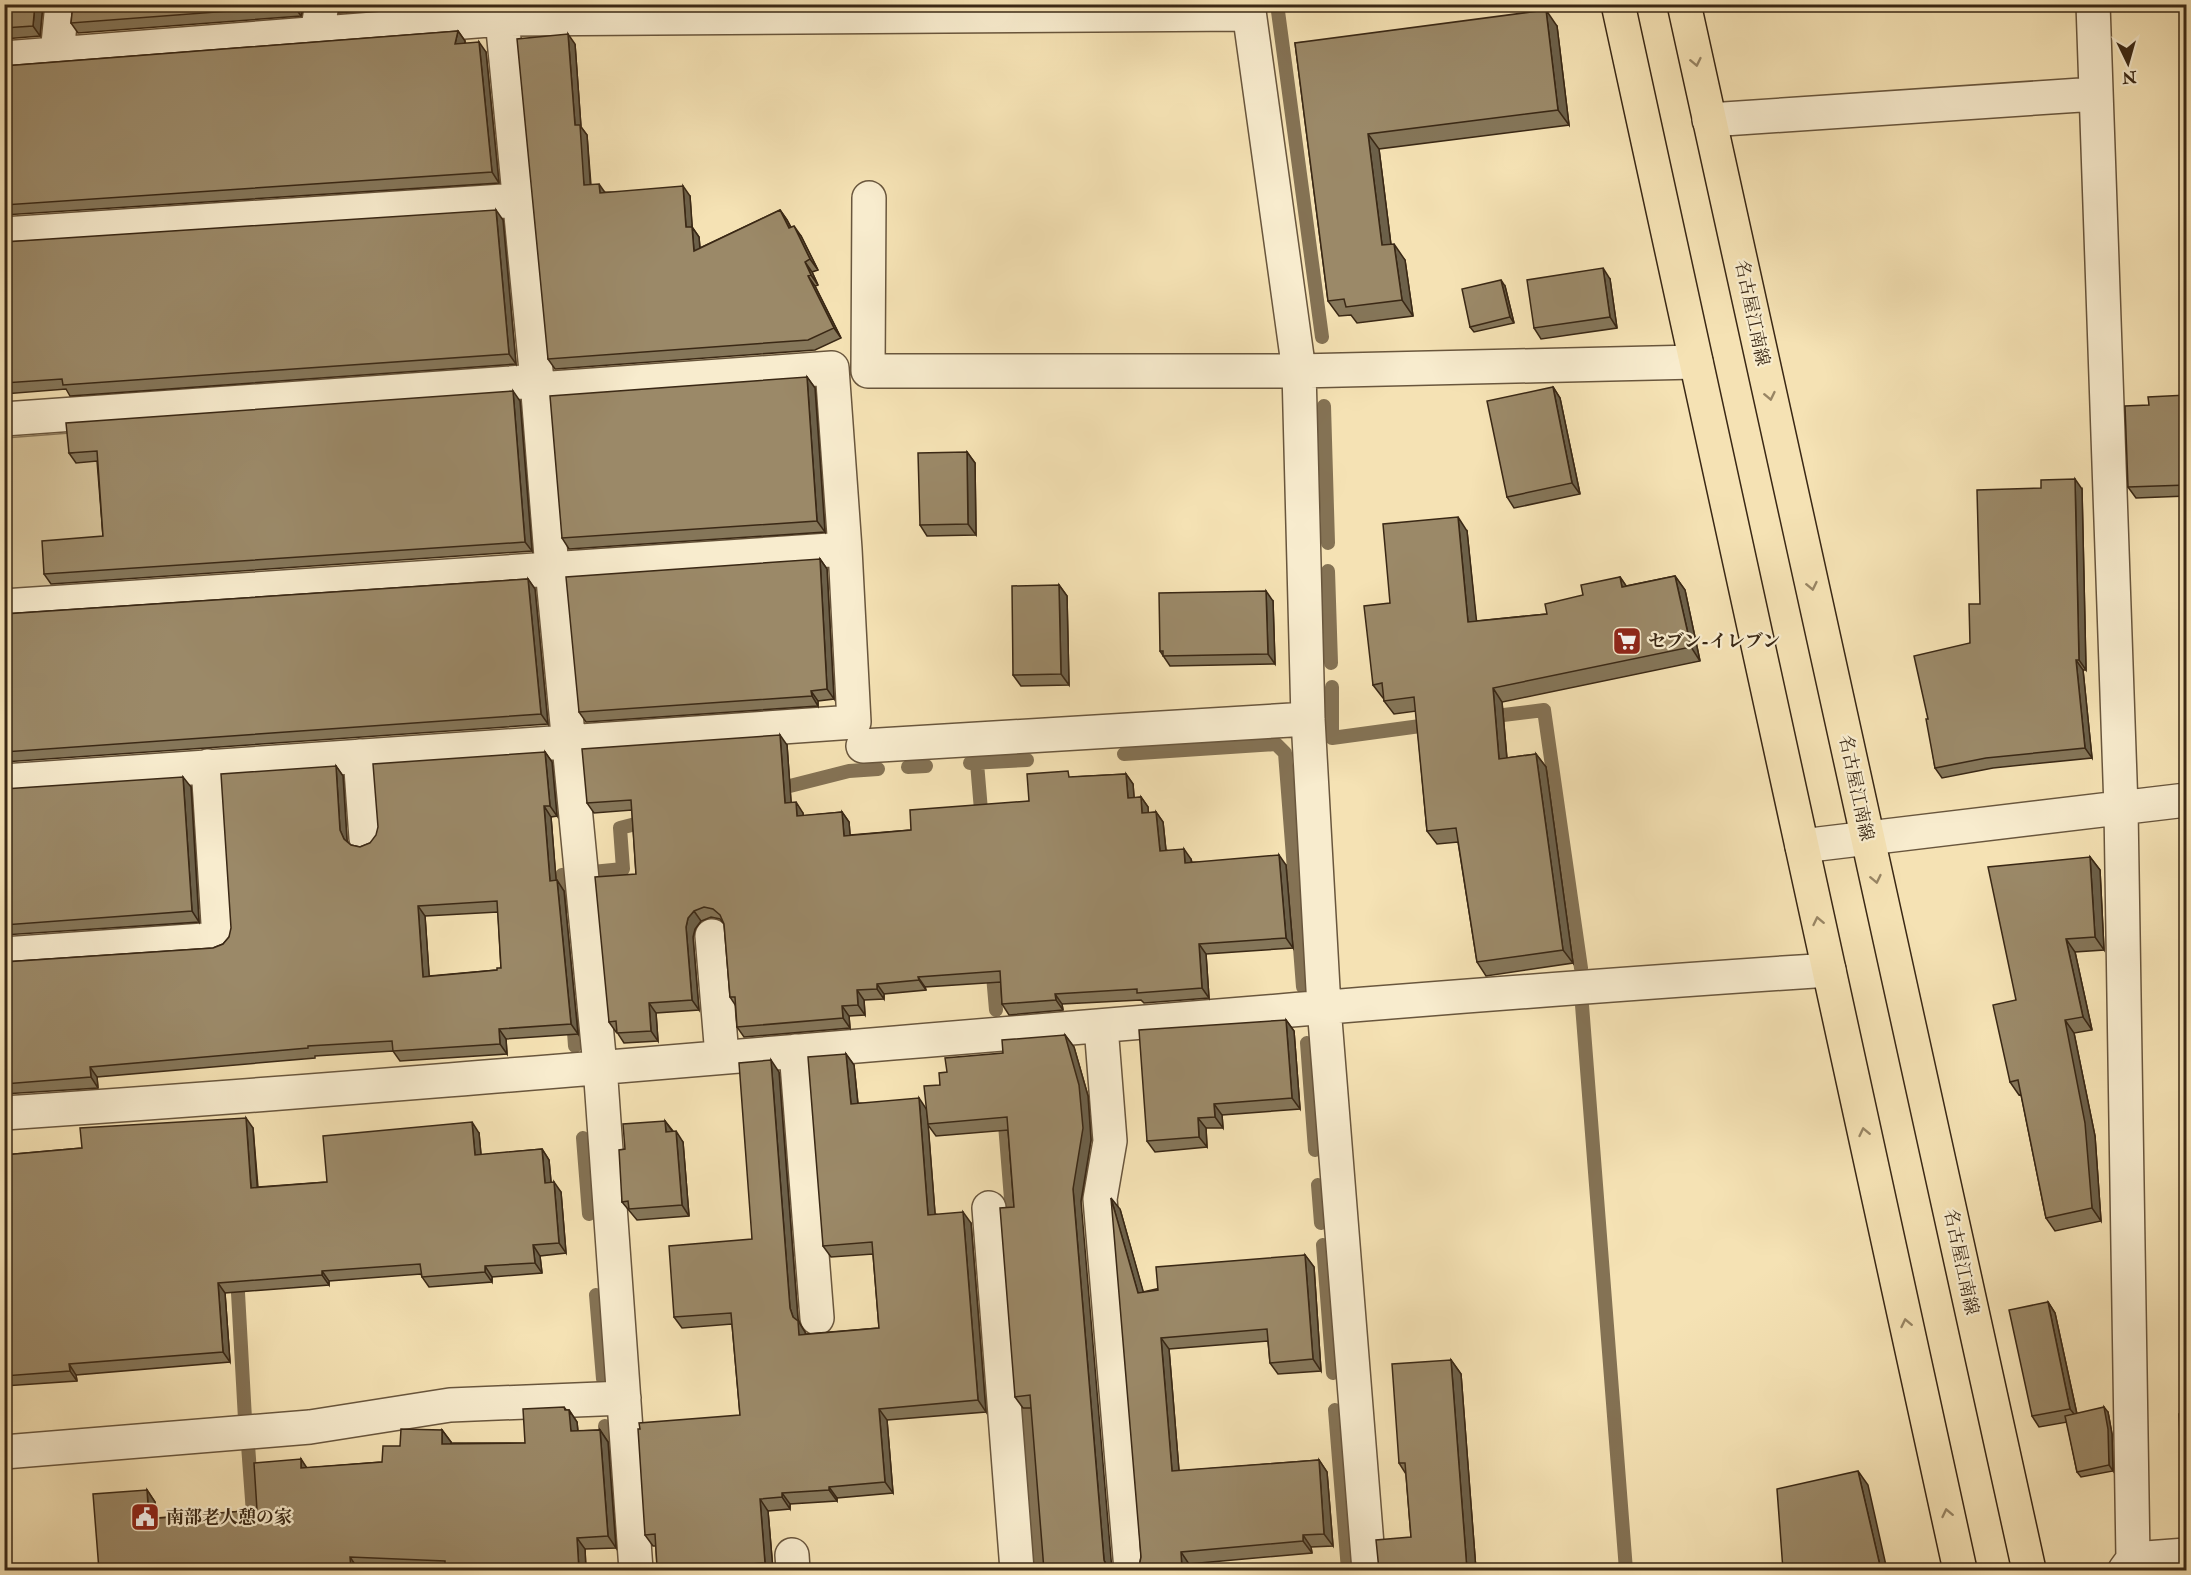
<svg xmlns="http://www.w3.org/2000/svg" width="2191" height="1575" font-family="'IM FELL Double Pica','Noto Serif JP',serif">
  <rect width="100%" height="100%" fill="#f5e2b4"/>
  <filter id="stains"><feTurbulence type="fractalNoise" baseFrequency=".00333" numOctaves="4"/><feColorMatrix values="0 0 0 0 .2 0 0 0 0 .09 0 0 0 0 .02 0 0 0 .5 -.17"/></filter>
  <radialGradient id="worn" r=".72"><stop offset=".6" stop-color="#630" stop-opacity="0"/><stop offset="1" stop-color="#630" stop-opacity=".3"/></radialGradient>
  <!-- green -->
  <path fill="#d5c299" stroke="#887557" stroke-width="1.5" d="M96 431 106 583 5 590V438Z"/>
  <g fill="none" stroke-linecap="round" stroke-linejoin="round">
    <!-- stream -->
    <path stroke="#847254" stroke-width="14" d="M1277 4 1322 337
      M1324 406 1328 543
      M1328 571 1331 663
      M1332 687V738L1435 724
      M1487 717 1544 710 1581 968
      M1124 754 1276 744 1285 753 1303 987
      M970 763 1027 760
      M977 763 982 822
      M908 767 926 766
      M774 790 849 771 878 769
      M564 907 562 875 623 869 620 828 651 820
      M992 964 996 1010
      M1582 1005 1626 1570
      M573 1018 575 1046
      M1307 1043 1315 1150
      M1004 1112 1013 1224
      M583 1138 589 1214
      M1318 1185 1321 1223
      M1323 1245 1333 1373
      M237 1275 245 1419
      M596 1295 603 1379
      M1026 1390 1040 1570
      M1335 1410 1348 1570
      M605 1426 607 1458
      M248 1445 254 1527"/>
    <!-- minor casing -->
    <g stroke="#69563d" stroke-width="36">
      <path id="minor" d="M505 4 502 19 537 381 552 569 600 1066 636 1570
        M1248 4 1299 371 1308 719 1324 1007 1369 1570
        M2093 4 2121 808 2133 1559 2125 1570
        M317 33 322 4
        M57 54 62 4
        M4 58 502 19 1249 14
        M1709 120 2096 94
        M869 198 868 371H1299L1696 362
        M4 234 520 200
        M4 419 537 381
        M4 606 845 549
        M863 746 1308 719
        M360 756 366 838
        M4 781 854 722 845 549 832 368 538 389
        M1802 846 2186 800
        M712 936 722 1056
        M4 954 219 939 208 766
        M1101 1026 1110 1141 1100 1199 1131 1570
        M796 1051 817 1318
        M4 1113C613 1072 1220 1010 1829 970
        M989 1208 1017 1570
        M4 1452 310 1427 450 1405 624 1398
        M792 1555 793 1570
        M2133 1559 2186 1555"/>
    </g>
    <!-- major casing -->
    <g stroke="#3a2815" stroke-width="36">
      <path id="major" d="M1618 4 1960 1570
        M1684 4 2029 1570"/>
    </g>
    <!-- minor -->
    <use href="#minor" stroke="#f8ecce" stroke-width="33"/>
    <!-- major -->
    <use href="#major" stroke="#f5e2b4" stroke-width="33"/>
  </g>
  <!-- wall -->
  <path fill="#857659" stroke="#3a2815" stroke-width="1.5" fill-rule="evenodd" d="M4 4H43L40 36 4 39Z
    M73 4H304L301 16 78 33 71 23Z
    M334 4H447L339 13Z
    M1557 26 1569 125 1379 149 1391 245 1405 260 1413 316 1357 323 1351 315 1339 316 1328 301 1295 43Z
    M458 31 465 41V43L486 52 499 183 4 215V66Z
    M575 44 581 127 587 135 591 185 605 192 690 196 692 227 699 237 700 248 780 210 787 220 791 227 801 236 818 270 812 272 818 285 815 286 841 338 815 350 555 369 548 359Z
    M503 220 516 364 70 396 66 389 4 394V242Z
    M1610 279 1617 328 1541 339 1534 328Z
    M1505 286 1514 323 1474 332 1470 327Z
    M807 377 815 388 825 532 569 549 562 538Z
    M1553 387 1560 398 1580 494 1514 508 1507 497Z
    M2187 395V496L2136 498 2128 487 2149 405Z
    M520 401 532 551 51 584 44 574 103 536 97 461 76 463 69 453Z
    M967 452 975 463 976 535 927 536 920 525Z
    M2082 489 2086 670H2083L2092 758 1993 768 1942 778 1935 768 1928 719 1970 643 1980 604Z
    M1467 531 1476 621 1547 614 1620 577 1626 586 1675 576 1685 590 1700 661 1502 702 1507 758 1536 754 1546 767 1573 963 1486 976 1477 962 1458 842 1437 844 1427 831 1416 711 1394 714 1384 701V698H1383L1373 685 1390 603Z
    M820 559 827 569 834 699 818 701V706L586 722 579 712Z
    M528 579 535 589 548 724 4 762V614Z
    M1059 585 1067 596 1069 685 1021 686 1013 675Z
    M1273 601 1275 664 1170 666 1160 651Z
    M787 745 791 803 803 813V816L842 812 849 822 850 835 911 830 1029 801 1073 777 1126 774 1133 784 1134 798 1141 797 1148 807V813L1156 812 1163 822 1166 850 1191 859 1192 862 1286 865 1293 948 1206 954 1209 998 1144 1003 1141 1000 1062 1004 1063 1010 1009 1015 1002 1004 1001 982 925 987 926 990 884 994V999L864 1000 865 1015 849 1016 850 1028 744 1037 737 1027 736 1006 730 997 724 924 720 919 711 917 701 921 695 929 693 937 699 1010 656 1013 658 1041 624 1043 617 1032H616L609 1022 636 874 632 810 594 813 587 803Z
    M545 752 552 762 557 816 551 817 556 881 564 891 578 1034 506 1039 507 1054 400 1061 393 1051 315 1056V1058L97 1077 98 1088 4 1094V962L213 948 223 944 229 937 336 766 343 776 347 840 348 843 351 845 360 847 370 843ZM498 912 501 968 497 970 429 976 425 916Z
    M191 787 199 922 4 935V789Z
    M2090 857 2100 870 2104 950 2075 952 2092 1030 2074 1033 2095 1136 2101 1221 2055 1231 2046 1218 2021 1094 2019 1095 2010 1082 2016 1000Z
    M1286 1020 1294 1031 1300 1109 1222 1115 1223 1128H1206L1207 1147 1155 1152 1147 1141Z
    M1065 1035 1074 1047 1088 1096 1091 1140 1081 1201 1031 1408H1023L1015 1397 1014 1207 1008 1130 936 1136 928 1125 935 1214 971 1223 986 1412 887 1420 893 1493 837 1498V1501L790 1504V1509L768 1511 773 1570H660L657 1567 656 1546H653L645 1535 740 1415 732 1324 682 1328 674 1317 752 1239 779 1072 798 1319 800 1324 805 1332 806 1334 879 1328 873 1254 831 1257 823 1246 846 1054 854 1065 858 1103 926 1109 947 1072 1003 1053Z
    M665 1121 673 1131 683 1142 689 1216 637 1220 622 1202 625 1149Z
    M253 1128 258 1187 327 1182 479 1133 481 1155 542 1149 549 1160 551 1182 561 1192 566 1253 540 1256 542 1273 492 1277V1282L429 1287 422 1277 421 1274 329 1281V1285L225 1293 230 1362 76 1375 77 1381 4 1386V1155L82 1148Z
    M1120 1209 1143 1292 1305 1255 1314 1267 1321 1371 1278 1374 1270 1363 1268 1341 1169 1349 1179 1471 1319 1460 1327 1472 1333 1546 1311 1547 1312 1553 1189 1564 1190 1570H1136L1139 1567 1141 1557Z
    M2048 1302 2055 1313 2077 1414 2108 1412 2112 1434 2113 1471 2081 1477 2077 1472 2067 1422 2039 1427 2032 1416Z
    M1451 1360 1461 1374 1476 1570H1379L1411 1537 1406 1474 1399 1463Z
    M566 1410H569L577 1422 578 1431 600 1430 608 1442 616 1548 585 1549 586 1570H405L358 1569V1570H94H99L147 1490 155 1502 156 1518 257 1510 301 1459 306 1468 382 1462 400 1446 442 1430 451 1442 450 1443H525Z
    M2187 1414V1501L2182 1494Z"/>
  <!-- shaded-wall -->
  <path fill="#6c6049" stroke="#3a2815" stroke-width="1.5" d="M35 4H43L40 36 33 26Z
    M294 4H304L301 16 294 6Z
    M1546 10 1557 26 1569 125 1558 110Z
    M458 31 465 41 463 54 455 44Z
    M568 34 575 44 581 127 587 135 591 195 584 185 575 125Z
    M479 42 486 52 499 183 492 172Z
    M1368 134 1379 149 1393 261 1382 245Z
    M599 184 606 194 600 193Z
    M683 186 690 196 693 237 686 227Z
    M496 210 503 220 516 364 509 354Z
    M780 210 787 220 796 238 789 228Z
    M794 226 801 236 818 270 810 259Z
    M692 227 699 237 701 261 694 251Z
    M1394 244 1405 260 1413 316 1402 300Z
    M805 262 812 272 818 285 811 275Z
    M1603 268 1610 279 1617 328 1610 317Z
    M808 276 815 286 841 338 834 328Z
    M1501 280 1505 286 1514 323 1510 317Z
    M807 377 815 388 825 532 817 521Z
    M1553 387 1560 398 1580 494 1572 483Z
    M513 391 520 401 532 551 525 542Z
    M967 452 975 463 976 535 968 524Z
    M2075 479 2082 489 2086 670 2079 660Z
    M1458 517 1467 531 1478 635 1468 622Z
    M820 559 827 569 834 699 827 689Z
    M1675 576 1685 590 1700 661 1691 647Z
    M1620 577 1629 590 1622 587Z
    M528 579 535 589 548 724 541 714Z
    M1059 585 1067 596 1069 685 1061 674Z
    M1266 591 1273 601 1275 664 1268 654Z
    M2076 660 2083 670 2092 758 2085 748Z
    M1493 688 1502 702 1508 772 1499 759Z
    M811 691 818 701V706L812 696Z
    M780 735 787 745 792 814 785 803Z
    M545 752 552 762 557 816 550 806Z
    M1536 754 1546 767 1573 963 1563 950Z
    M336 766 343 776 347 840 351 849 344 839 340 830Z
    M1126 774 1133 784 1135 808 1128 798Z
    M183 777 191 787 199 922 192 911Z
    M1141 797 1148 807 1149 823 1142 813Z
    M796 802 803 813 804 826 797 816Z
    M544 806 551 817 557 891 550 881Z
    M842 812 849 822 851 846 844 836Z
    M1156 812 1163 822 1167 861 1160 851Z
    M1184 849 1191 859 1192 873 1185 863Z
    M1279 855 1286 865 1293 948 1286 938Z
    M2090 857 2100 870 2104 950 2095 937Z
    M557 880 564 891 578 1034 571 1024Z
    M418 906 425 916 430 987 423 977Z
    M694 911 701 921 695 929 693 937 699 1010 692 1000 686 927 688 918Z
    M2066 939 2075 952 2092 1030 2083 1017Z
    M1199 944 1206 954 1209 998 1202 988Z
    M918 977 925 987 926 990 919 980Z
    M877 984 884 994V999L877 989Z
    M857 990 864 1000 865 1015 858 1005Z
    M1055 994 1062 1004 1063 1010 1056 1000Z
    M649 1003 656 1013 658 1041 651 1031Z
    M842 1006 849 1016 850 1028 843 1018Z
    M1286 1020 1294 1031 1300 1109 1292 1098Z
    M2065 1020 2074 1033 2095 1136 2101 1221 2092 1208Z
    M499 1029 506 1039 507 1054 500 1044Z
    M1065 1035 1074 1047 1088 1096 1091 1140 1081 1201 1112 1570H1109L1104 1560 1073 1189Z
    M846 1054 854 1065 859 1115 851 1104Z
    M771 1060 779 1072 798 1319 800 1324 805 1332 807 1346 799 1335 790 1308Z
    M90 1067 97 1077 98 1088 91 1077Z
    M919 1098 927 1110 936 1226 928 1215Z
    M1214 1104 1222 1115 1223 1128 1215 1117Z
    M246 1118 253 1128 258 1198 251 1188Z
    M1198 1118 1206 1128 1207 1147 1199 1137Z
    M665 1121 673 1132H666Z
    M472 1122 479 1133 482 1165 475 1155Z
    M676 1131 683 1142 689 1216 682 1205Z
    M542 1149 549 1160 552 1193 545 1183Z
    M554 1182 561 1192 566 1253 559 1243Z
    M1111 1198 1120 1209 1147 1305 1138 1293Z
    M963 1212 971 1223 986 1412 978 1400Z
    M533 1245 540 1256 542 1273 535 1263Z
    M1305 1255 1314 1267 1321 1371 1313 1359Z
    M485 1266 492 1277V1282L485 1272Z
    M322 1271 329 1281V1285L322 1275Z
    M218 1283 225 1293 230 1362 223 1352Z
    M2048 1302 2055 1313 2078 1419 2070 1409Z
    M1161 1338 1169 1349 1180 1483 1172 1471Z
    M1451 1360 1461 1374 1476 1570H1467Z
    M69 1364 76 1375 77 1381 70 1371Z
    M564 1407 570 1415 569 1410 577 1422 579 1443 571 1431Z
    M2104 1407 2108 1412 2112 1434 2113 1471 2109 1465Z
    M879 1409 887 1420 893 1493 885 1482Z
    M442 1430 451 1442 450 1455 442 1444Z
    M600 1430 608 1442 616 1548 608 1536Z
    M301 1459 309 1471 301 1468Z
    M1319 1460 1327 1472 1333 1546 1324 1534Z
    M1858 1471 1868 1485 1887 1570H1881Z
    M829 1487 837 1498V1501L829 1490Z
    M147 1490 155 1502 157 1530 149 1519Z
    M782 1493 790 1504V1509L782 1497Z
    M760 1499 768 1511 773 1570H771L765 1563Z
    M1303 1535 1311 1547 1312 1553 1303 1541Z
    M577 1538 585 1549 586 1570H579Z
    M1181 1552 1189 1564 1190 1570H1182Z
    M350 1557 358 1569V1570H351Z"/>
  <!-- building -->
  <path fill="#9b8968" stroke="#3a2815" stroke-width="1.5" fill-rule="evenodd" d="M4 4H35L33 26 4 28Z
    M73 4H294V6L71 23Z
    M1546 10 1558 110 1368 134 1382 245 1394 244 1402 300 1346 307 1344 299 1328 301 1295 43Z
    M458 31 455 44 479 42 492 172 4 205V66Z
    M568 34 575 125H580L584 185 599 184 600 193 683 186 686 227H692L694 251 780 210 789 228 794 226 810 259 805 262 811 275 808 276 834 328 808 340 548 359 517 39Z
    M496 210 509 354 63 385 62 379 4 383V242Z
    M1603 268 1610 317 1534 328 1527 280Z
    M1501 280 1510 317 1470 327 1462 289Z
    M807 377 817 521 562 538 550 396Z
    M1553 387 1572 483 1507 497 1487 401Z
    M513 391 525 542 44 574 42 541 103 536 97 451 69 453 66 423Z
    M2187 395V485L2128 487 2125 406 2149 405 2148 397Z
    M967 452 968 524 920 525 918 453Z
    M2075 479 2079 660H2076L2085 748 1986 758 1935 768 1926 719H1928L1914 656 1970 643 1969 604H1980L1977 490 2041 488V480Z
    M1458 517 1468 622 1547 614 1545 604 1583 595 1581 585 1620 577 1622 587 1675 576 1691 647 1493 688 1499 759 1536 754 1563 950 1477 962 1456 828 1427 831 1414 697 1384 701 1382 683 1373 685 1364 606 1390 603 1383 524Z
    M820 559 827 689 811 691 812 696 579 712 566 577Z
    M528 579 541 714 4 752V614Z
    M1059 585 1061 674 1013 675 1012 586Z
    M1266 591 1268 654 1163 656V651H1160L1159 593Z
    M780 735 785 803 796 802 797 816 842 812 844 836 911 830 910 810 1029 801 1027 774 1068 771 1069 777 1126 774 1128 798 1141 797 1142 813 1156 812 1160 851 1184 849 1185 863 1279 855 1286 938 1199 944 1202 988 1137 993V989L1055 994 1056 1000 1002 1004 1000 971 918 977 919 980 877 984V989L857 990 858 1005 842 1006 843 1018 737 1027 735 997H730L724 924 720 915 713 909 704 907 694 911 688 918 686 927 692 1000 649 1003 651 1031 617 1033 616 1021 609 1022 595 877 636 874 631 800 587 803 582 749Z
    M545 752 550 806H544L550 881 557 880 571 1024 499 1029 500 1044 393 1051 392 1041 308 1046V1048L90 1067 91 1077 4 1084V962L213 948 223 944 229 937 231 928 221 774 336 766 340 830 344 839 351 845 360 847 370 843 376 835 378 827 373 764ZM497 901 501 968H497V970L423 977 418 906Z
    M183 777 192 911 4 925V789Z
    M2090 857 2095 937 2066 939 2083 1017 2065 1020 2085 1123 2092 1208 2046 1218 2018 1080 2010 1082 1993 1005 2016 1000 1988 867Z
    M1286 1020 1292 1098 1214 1104 1215 1117 1198 1118 1199 1137 1147 1141 1139 1030Z
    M1065 1035 1079 1085 1083 1128 1073 1189 1104 1560 1107 1568 1109 1570H1044L1030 1395 1015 1397 1000 1208 1014 1207 1007 1117 928 1124 924 1086 940 1085 939 1073 947 1072 945 1058 1003 1053 1002 1040Z
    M846 1054 851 1104 919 1098 928 1215 963 1212 978 1400 879 1409 885 1482 829 1487V1490L782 1493V1497L760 1499 765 1563 666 1570V1566L657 1567 655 1534 645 1535 638 1429H640L639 1423 740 1415 731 1313 674 1317 669 1246 752 1239 739 1063 771 1060 790 1308 793 1317 798 1321 799 1335 879 1328 872 1242 823 1246 808 1057Z
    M246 1118 251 1188 327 1182 323 1136 472 1122 475 1155 542 1149 545 1183 554 1182 559 1243 533 1245 535 1263 485 1266V1272L422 1277 420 1264 322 1271V1275L218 1283 223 1352 69 1364 70 1371 4 1376V1155L82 1148 80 1128Z
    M665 1121 666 1132 676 1131 682 1205 629 1209 628 1201 622 1202 619 1150 625 1149 623 1124Z
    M1111 1198 1138 1293 1158 1290 1156 1267 1305 1255 1313 1359 1270 1363 1267 1329 1161 1338 1172 1471 1319 1460 1324 1534 1303 1535V1541L1181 1552 1182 1570H1136L1139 1567 1141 1557Z
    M2048 1302 2070 1409 2032 1416 2009 1310Z
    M1451 1360 1467 1570H1379L1376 1540 1411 1537 1405 1463H1399L1392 1364Z
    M564 1407 565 1410H569L571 1431 600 1430 608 1536 577 1538 579 1570H445V1561L350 1557 351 1570H94H99L93 1494 147 1490 149 1519 257 1510 254 1463 301 1459V1468L382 1462 383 1446H400L401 1429 442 1430V1444L525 1443 523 1409Z
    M2104 1407 2108 1429 2109 1465 2077 1472 2065 1416Z
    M2179 1414H2187V1494H2182Z
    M1858 1471 1881 1570H1783L1777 1489Z"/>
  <!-- one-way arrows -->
  <defs><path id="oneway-chevron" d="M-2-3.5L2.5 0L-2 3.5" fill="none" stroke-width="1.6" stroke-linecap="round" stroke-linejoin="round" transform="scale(1.5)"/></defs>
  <g stroke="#988564">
    <use href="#oneway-chevron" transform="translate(1696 62) rotate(78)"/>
    <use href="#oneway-chevron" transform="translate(1770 396) rotate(78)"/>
    <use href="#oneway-chevron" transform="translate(1812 586) rotate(78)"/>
    <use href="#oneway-chevron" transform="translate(1876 879) rotate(78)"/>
    <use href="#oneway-chevron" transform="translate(1818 921) rotate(-102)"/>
    <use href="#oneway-chevron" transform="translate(1864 1132) rotate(-102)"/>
    <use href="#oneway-chevron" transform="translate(1906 1323) rotate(-102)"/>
    <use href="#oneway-chevron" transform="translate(1947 1513) rotate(-102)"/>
  </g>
  <!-- icons -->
  <defs>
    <g id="supermarket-square" transform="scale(1.5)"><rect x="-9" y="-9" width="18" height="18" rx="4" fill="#8f2418" stroke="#f8ecce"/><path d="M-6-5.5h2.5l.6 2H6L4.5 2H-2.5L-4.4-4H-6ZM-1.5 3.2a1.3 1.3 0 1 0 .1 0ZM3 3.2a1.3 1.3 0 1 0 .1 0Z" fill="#fff"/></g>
    <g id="civic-square" transform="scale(1.5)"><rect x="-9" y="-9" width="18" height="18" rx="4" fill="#8f2418" stroke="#f8ecce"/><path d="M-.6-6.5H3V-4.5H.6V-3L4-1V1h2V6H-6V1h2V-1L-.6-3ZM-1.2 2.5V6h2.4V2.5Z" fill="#fff"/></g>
  </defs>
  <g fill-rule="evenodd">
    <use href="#supermarket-square" x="1627" y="641"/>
    <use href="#civic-square" x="145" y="1517"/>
  </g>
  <g text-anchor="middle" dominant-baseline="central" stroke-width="4.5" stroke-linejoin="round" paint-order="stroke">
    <!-- street labels -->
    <g font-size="18" fill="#3a2815" stroke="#f8ecce">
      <text transform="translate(1752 313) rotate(78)">名古屋江南線</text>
      <text transform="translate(1856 788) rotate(78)">名古屋江南線</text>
      <text transform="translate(1961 1262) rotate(78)">名古屋江南線</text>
    </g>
    <!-- poi labels -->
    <g font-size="18" font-weight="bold" fill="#3a2815" stroke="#f8ecce" text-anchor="start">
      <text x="1648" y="641">セブン-イレブン</text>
      <text x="166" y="1517">南部老人憩の家</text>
    </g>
  </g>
  <!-- margin -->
  <rect width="2191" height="1575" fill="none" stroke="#f5e2b4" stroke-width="24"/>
  <rect x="6" y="6" width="2179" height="1563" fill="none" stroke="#3a2815" stroke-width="3"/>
  <rect x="12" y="12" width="2167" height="1551" fill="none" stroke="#3a2815" stroke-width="1.5"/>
  <!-- north arrow -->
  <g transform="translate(2128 63) rotate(175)" stroke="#f8ecce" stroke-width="4.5" paint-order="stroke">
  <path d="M0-4.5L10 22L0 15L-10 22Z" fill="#3a2815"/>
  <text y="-9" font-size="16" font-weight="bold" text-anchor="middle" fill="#3a2815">N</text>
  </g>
  <rect width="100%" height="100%" filter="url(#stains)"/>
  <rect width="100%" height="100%" fill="url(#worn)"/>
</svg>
